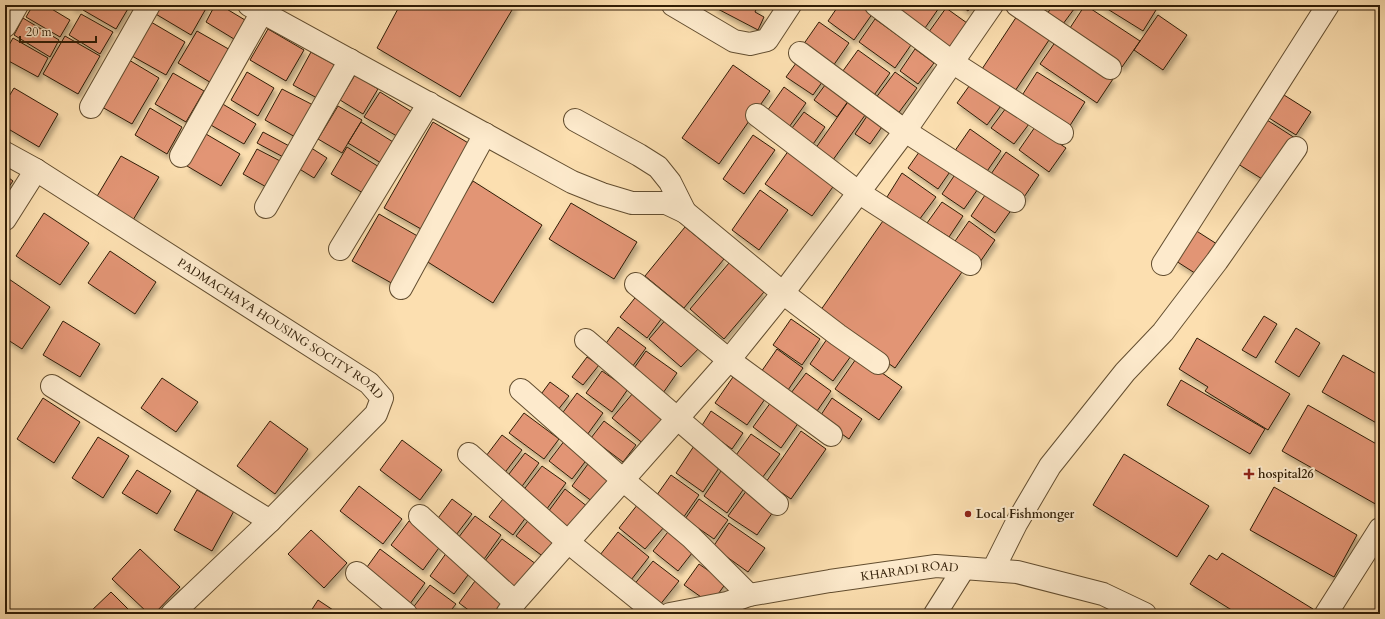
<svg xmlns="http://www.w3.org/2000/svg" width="1385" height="619" font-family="Cardo,serif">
  <defs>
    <filter id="shadow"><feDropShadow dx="2.5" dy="4.5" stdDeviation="2" flood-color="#0004"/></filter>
  </defs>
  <rect width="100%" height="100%" fill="#fcdfb0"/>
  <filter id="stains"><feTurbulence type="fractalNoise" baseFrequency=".005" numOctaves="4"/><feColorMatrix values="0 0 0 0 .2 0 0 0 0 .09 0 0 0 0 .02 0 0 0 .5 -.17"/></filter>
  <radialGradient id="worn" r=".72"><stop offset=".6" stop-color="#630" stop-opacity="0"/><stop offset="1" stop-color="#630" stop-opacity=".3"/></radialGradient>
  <!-- building -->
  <path fill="#e29574" stroke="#301d06" filter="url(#shadow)" d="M33 5H45L70 20 60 37 26 17Z
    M70 5H79L77 9Z
    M86 5H125L129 7 116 29 83 10Z
    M158 5H208L191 35 154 13Z
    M215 5H220L245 20 234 39 206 22Z
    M400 5H515L460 97 377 48Z
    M715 5H758L755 12 764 17 758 30 714 7Z
    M839 5H867L875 10 854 40 828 21Z
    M892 5H941L925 28Z
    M960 5H972L968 11Z
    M1053 5H1077L1060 28 1045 17Z
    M1085 5 1140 41 1122 67 1068 31Z
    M1101 5H1148L1156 10 1143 31Z
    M946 8 967 23 947 51 926 36Z
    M81 14 113 32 100 54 69 35Z
    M1158 15 1187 35 1163 70 1134 50Z
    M1017 16 1051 37 1015 91 982 69Z
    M23 18 59 40 50 57 14 35Z
    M875 19 911 45 895 68 859 42Z
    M151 22 185 42 166 75 132 56Z
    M819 22 849 43 833 66 803 45Z
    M268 29 304 50 286 81 250 60Z
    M197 31 232 51 213 84 178 63Z
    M65 36 100 56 78 94 43 74Z
    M13 38 48 58 38 77 5 59V52Z
    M1056 41 1113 79 1097 103 1040 64Z
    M915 49 934 63 918 84 900 71Z
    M858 50 890 73 872 98 840 75Z
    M311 52 335 65 317 98 293 85Z
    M799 59 825 78 813 95 786 77Z
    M129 60 159 78 132 124 102 107Z
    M733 65 770 91 719 164 682 138Z
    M247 72 274 88 258 116 231 100Z
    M895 72 917 88 897 115 875 99Z
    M1037 72 1085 102 1069 127 1021 97Z
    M173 73 204 91 186 122 155 104Z
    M355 75 378 89 363 114 340 100Z
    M828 81 851 97 837 117 814 100Z
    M972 82 1003 103 987 125 957 103Z
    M784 87 806 103 787 130 765 114Z
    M14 88 58 114 39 147 5 127V103Z
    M282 89 315 106 297 138 265 120Z
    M380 92 417 115 402 139 364 117Z
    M1284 95 1311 112 1296 135 1269 118Z
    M850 99 868 111 830 164 813 152Z
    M221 103 256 124 244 144 209 124Z
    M338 106 362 120 342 153 318 139Z
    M150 108 182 127 167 154 135 135Z
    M1006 108 1029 124 1014 144 991 128Z
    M804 112 825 127 811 147 789 132Z
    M869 113 884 124 870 144 855 134Z
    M1267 120 1295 138 1267 182 1238 164Z
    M361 122 398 145 386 166 348 143Z
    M433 122 470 144 421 229 384 208Z
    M1035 127 1066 148 1049 172 1019 150Z
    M970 129 1001 151 983 177 952 155Z
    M263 132 293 148 287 159 257 143Z
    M206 134 240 154 221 186 187 166Z
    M753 135 775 150 744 194 723 179Z
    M305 144 327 158 314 178 293 165Z
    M924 145 954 166 938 189 908 168Z
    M347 147 384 170 368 196 331 174Z
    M257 149 284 163 270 189 243 174Z
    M789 150 835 184 812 216 765 184Z
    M1006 152 1039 175 1022 200 989 177Z
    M121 156 159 177 133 220 96 198Z
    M958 170 980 186 964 209 942 194Z
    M902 173 936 197 919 220 887 197Z
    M5 175 13 181 5 192Z
    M473 181 542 225 493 303 423 259Z
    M760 190 788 210 759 250 732 230Z
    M987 192 1012 209 995 233 971 216Z
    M942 202 963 216 949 237 927 223Z
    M571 203 637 242 614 279 549 239Z
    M44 213 89 243 60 285 16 256Z
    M379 214 421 238 395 285 352 261Z
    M885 218 962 272 895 368 818 314Z
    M969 221 995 240 980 262 953 244Z
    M685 227 724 259 684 308 645 276Z
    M1195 230 1220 246 1201 277 1176 261Z
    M110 251 156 282 135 314 88 283Z
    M729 263 764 292 724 339 690 309Z
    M6 277 50 307 22 349 5 338Z
    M638 294 665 314 647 338 620 317Z
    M1264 316 1277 324 1256 358 1242 350Z
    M668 317 701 346 681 367 649 339Z
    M791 319 820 339 802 365 773 345Z
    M63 321 100 344 80 377 43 355Z
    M618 327 646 348 632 367 604 346Z
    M1296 328 1320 343 1299 377 1275 362Z
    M1197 338 1290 394 1268 430 1205 391 1208 387 1179 369Z
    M827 339 851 356 833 381 810 364Z
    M777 349 803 368 788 390 761 372Z
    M646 351 677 373 663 393 632 371Z
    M1343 355 1380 376V425L1322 392Z
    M858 356 902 387 879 420 835 389Z
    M587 357 599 365 583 385 572 377Z
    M602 371 628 389 612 412 586 393Z
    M806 373 831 391 817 411 791 393Z
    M733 377 765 399 747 425 715 403Z
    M162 378 198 402 176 432 141 408Z
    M1181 380 1265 429 1250 454 1167 405Z
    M550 382 569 396 557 411 539 397Z
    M577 393 603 413 587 435 561 415Z
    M633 393 665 420 645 445 612 418Z
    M43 398 80 422 54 463 17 439Z
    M832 398 862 419 849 439 819 418Z
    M771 402 799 422 781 448 753 427Z
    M1308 405 1380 446V504L1379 506 1282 451Z
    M711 411 743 433 732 449 701 427Z
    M524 413 559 439 544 459 509 433Z
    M270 421 308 449 275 494 237 466Z
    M604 421 636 445 623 462 591 438Z
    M801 431 826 449 791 499 766 482Z
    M751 434 780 454 762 478 734 458Z
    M502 435 522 450 503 475 483 460Z
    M98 437 129 456 103 498 72 478Z
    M402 440 442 470 420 500 380 470Z
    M565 440 588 458 572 479 549 461Z
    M694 446 721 465 703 492 676 473Z
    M525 453 539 463 520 489 506 478Z
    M1124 454 1209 506 1177 557 1093 505Z
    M588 464 610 480 593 502 572 486Z
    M542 466 566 483 546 510 522 492Z
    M137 470 171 491 157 514 122 493Z
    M721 471 745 487 727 513 704 496Z
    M671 475 699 495 683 518 654 499Z
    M359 486 402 519 383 544 340 511Z
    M1274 487 1357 535 1334 577 1250 530Z
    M565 489 588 507 571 529 548 512Z
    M197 490 234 511 212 551 174 530Z
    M747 490 775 509 757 535 728 516Z
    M506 495 529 513 513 535 489 517Z
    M452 499 472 514 453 539 433 525Z
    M699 499 728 520 714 539 685 519Z
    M638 504 665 526 645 549 619 528Z
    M475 516 501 535 482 562 455 542Z
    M531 517 560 539 545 558 516 536Z
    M409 521 441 545 423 570 391 545Z
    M729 523 765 548 748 572 713 547Z
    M671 528 696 548 678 571 653 551Z
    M311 530 347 563 324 588 288 554Z
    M618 532 649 557 631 580 600 555Z
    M502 539 540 567 519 595 481 566Z
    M140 549 180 587 154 614H149L112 579Z
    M380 549 425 583 407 608 362 574Z
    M447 552 471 571 454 594 430 576Z
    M1222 553 1313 609 1310 614H1238L1190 584 1209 555 1217 560Z
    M653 561 679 581 659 606 633 586Z
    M699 564 726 583 711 604 684 585Z
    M475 581 505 604 498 614H474L459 603Z
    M430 585 456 604 448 614H419L412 609Z
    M111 592 133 614H92L90 612Z
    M318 600 339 614H309Z"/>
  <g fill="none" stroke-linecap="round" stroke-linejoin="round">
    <!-- minor casing -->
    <g stroke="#634e30" stroke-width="24">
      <g id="minor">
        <path d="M249 5 572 182 602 194 632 203H666L685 212 783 293 838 335 878 363"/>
        <path d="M673 5 734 41 750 44 767 40 790 5"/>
        <path d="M876 5 952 62 1062 133"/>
        <path d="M1017 5 1110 68"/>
        <path d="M5 26 17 5"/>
        <path d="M800 53 905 131 1014 201"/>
        <path d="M91 107 149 5"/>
        <path d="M757 115 858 192 970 264"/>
        <path d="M575 120 639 155 658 167 670 182 685 212"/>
        <path id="s1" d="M5 153 36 170 369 383 382 398 376 414 270 521 172 614"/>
        <path d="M181 156 262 12"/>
        <path d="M266 207 350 60"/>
        <path d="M5 219 36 170"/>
        <path d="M340 249 429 103"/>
        <path d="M1163 264 1328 5"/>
        <path d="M636 284 729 360 831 435"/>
        <path d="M401 288 485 134"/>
        <path d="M586 340 777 504"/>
        <path d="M52 386 270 521"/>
        <path d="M521 390 623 480 691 537 749 595"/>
        <path d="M469 454 568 542 657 614"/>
        <path d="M420 516 515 602"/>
        <path d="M993 570 1016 524 1050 466 1125 372 1163 332 1217 261 1296 148"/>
        <path d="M357 573 406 614"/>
        <path d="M507 614 515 602 729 360 783 293 905 131 992 5"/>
        <path id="s2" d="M670 614 727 603 749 595 830 581 936 566 1017 572 1103 594 1145 614"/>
        <path d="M935 614 964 568"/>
        <path d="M1326 614 1380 529"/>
      </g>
    </g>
    <!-- minor -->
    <use href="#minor" stroke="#fdeacc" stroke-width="22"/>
  </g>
  <!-- markers -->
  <g fill="#8f2418" stroke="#fdeacc" stroke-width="1.5">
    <path d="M1247 468h4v4h4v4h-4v4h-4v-4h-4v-4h4z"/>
    <circle cx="968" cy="514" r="4"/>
  </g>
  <g text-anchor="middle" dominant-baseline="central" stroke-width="4" stroke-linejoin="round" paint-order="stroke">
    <!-- street labels -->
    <g font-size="12" fill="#301d06" stroke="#fdeacc">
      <text stroke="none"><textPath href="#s1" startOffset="327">PADMACHAYA HOUSING SOCITY ROAD</textPath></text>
      <text stroke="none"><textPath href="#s2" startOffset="244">KHARADI ROAD</textPath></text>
    </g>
    <!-- poi labels -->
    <g font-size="12" font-weight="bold" fill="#301d06" stroke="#fdeacc" text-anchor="start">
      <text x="1258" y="474">hospital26</text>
      <text x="976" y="514">Local Fishmonger</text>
    </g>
  </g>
  <!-- margin -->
  <rect width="1385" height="619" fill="none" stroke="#fcdfb0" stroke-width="20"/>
  <rect x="6" y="6" width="1373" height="607" fill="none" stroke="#301d06" stroke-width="2"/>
  <rect x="10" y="10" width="1365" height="599" fill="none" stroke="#301d06"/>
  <!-- scale -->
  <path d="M20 36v6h76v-6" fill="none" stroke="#301d06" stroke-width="2"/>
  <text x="26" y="36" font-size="12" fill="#301d06" stroke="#fdeacc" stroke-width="3" paint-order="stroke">20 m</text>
  <rect width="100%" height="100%" filter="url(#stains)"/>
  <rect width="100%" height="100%" fill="url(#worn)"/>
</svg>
